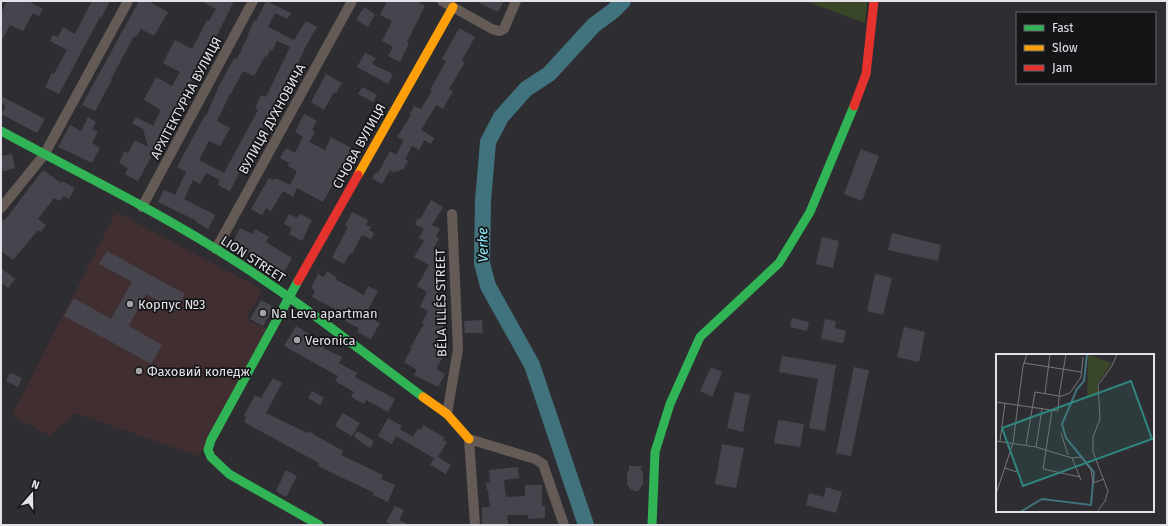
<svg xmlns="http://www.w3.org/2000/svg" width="1168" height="526" font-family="'Fira Sans',sans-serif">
  <rect width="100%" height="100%" fill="#2e2e32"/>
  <!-- education -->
  <path fill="#402e30" d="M116 212 263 290 246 319 267 329 199 456 75 413 50 436 12 415Z"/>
  <!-- green -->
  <path fill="#3a4628" d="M805 1H867L865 23Z"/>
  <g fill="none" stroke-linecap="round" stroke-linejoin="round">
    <!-- river -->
    <path stroke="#40737d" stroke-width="16" d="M586 525 532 365 488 286 482 263 483 201 488 142 501 117 526 89 549 74 594 25 613 11 623 1"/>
  </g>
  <!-- building -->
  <path fill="#46454e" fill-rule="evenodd" d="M7 1H28L43 9 39 16 33 13 23 31 10 25 1 42V13Z
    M92 1H110L101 18 100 17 59 94 45 87 52 73 54 74 67 50 50 41 53 35 58 37 63 27 75 34Z
    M139 1H148L168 12 154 36 141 29 136 37 134 36 111 79 112 80 95 111 82 105Z
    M201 1H234L206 57 204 56 192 80 154 150H155L138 181 125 174 128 168 119 163 124 151 128 153 135 140 148 147 143 129 132 123 136 117 153 126 161 110 144 100 156 77 172 86 180 72 163 63 175 40 192 49 207 20 209 21 216 9Z
    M266 1 291 13 287 19 275 13 268 27 281 33V34L294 40 306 21 317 27 306 46 273 117 270 116 260 132 230 191 218 185 220 180 206 173 200 184 193 180 184 199 215 215 208 229 196 222 197 221 158 202 164 190 175 195 186 172 177 167 205 115 206 116 218 88 234 58 237 59 249 34H248L254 20 256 21ZM277 41 290 47 266 97 261 95 255 108 258 110 224 173 199 160 209 141 220 146 230 128 217 121 230 94H231L243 71 254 76 265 56 267 57 270 50 272 51Z
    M387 1H416L425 6 407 42 409 43 400 62 388 56 393 47 382 41 392 21 380 15Z
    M476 1H504L498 12Z
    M364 7 375 14 368 27 356 20Z
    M459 28 475 37 462 60 465 62 449 89 453 91 443 109 436 105 421 130 434 138 431 144 424 140 419 150 412 146 405 159 408 161 403 170 400 169 398 172 395 171 394 173 390 170 382 184 372 178 376 172 378 173 390 151 396 155 404 140 397 137 411 115 410 114 414 106 421 109 432 91 430 90 446 61 442 59Z
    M365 53 376 58 372 64 393 74 388 84 357 67Z
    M326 74 342 83 336 93 334 92 324 110 311 102Z
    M362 87 377 95 373 102 358 94Z
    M1 96 45 119 37 133 1 114 6 106 1 103Z
    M304 114 317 121 312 130 315 132 309 142 325 150 331 137 353 149 323 202 297 188 293 197 283 191 271 211 266 208 262 215 251 209 269 178 274 180 276 178 290 185 297 171 288 166 289 163 280 158 286 148 295 153 303 137 295 132Z
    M88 117 96 122 92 129 98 132 92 143 100 148 92 163 58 147 70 125 81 131Z
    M861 149 879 156 862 201 844 194Z
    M12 154 15 168 1 172V156Z
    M43 170 61 183 62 181 75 188 69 199 63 196 60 201 54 198 38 219 46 225 41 232 38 230 13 260 1 251V223L4 219 5 220Z
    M431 200 443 207 432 225 440 229 436 236 439 238 433 250 444 257 434 275 444 280 434 299 446 306 437 321 444 325 436 341 448 348 436 369 445 374 438 387 414 375 417 370 404 362 412 348H410L424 324 422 323 428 311 420 307 427 292 417 286 429 265 414 257 424 241 419 238 424 229 415 224 418 218 420 219Z
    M352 212 368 220 366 225 371 227 369 230 374 233 371 239 362 235 352 254 350 253 344 264 332 258 348 227 345 226Z
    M289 214 297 218 300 214 312 220 302 241 289 234 292 228 284 224Z
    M240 228 253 234 255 229 269 237 266 242 292 258 284 272 232 244Z
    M892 233 941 245 938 261 888 250Z
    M822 237 839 241 833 268 816 264Z
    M107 251 185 294 176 311 146 294 129 326 162 345 151 364 64 316 74 298 111 319 132 282 99 264Z
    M1 268 15 279 8 288 1 283Z
    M327 271 336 277 335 279 364 295 368 286 378 291 365 315 380 323 371 339 357 332 359 328 345 321 348 316 312 297 315 291 311 288 318 274 324 277Z
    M875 274 892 278 883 315 867 311Z
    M261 300 274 307 263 326 250 319Z
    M792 318 809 322 807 331 790 327Z
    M825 319 836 321 835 328 846 331 843 343 821 339Z
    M482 320 483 333H465L464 321Z
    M296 326 309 334 307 336 325 345 323 348 342 357 339 363 357 373 355 377 395 399 388 412 366 400 364 404 351 397 354 392 335 381 338 376 284 346Z
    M904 327 925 332 919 362 897 357Z
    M782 356 836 365 825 431 809 428 818 379 779 372Z
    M711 367 722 372 712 397 700 391Z
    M854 367 869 370 851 456 836 453Z
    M10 373 22 378 18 387 6 381Z
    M273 378 282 383 266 413 307 433 308 431 343 451 341 455 383 475 381 479 395 485 388 502 373 495 374 493 318 466 319 463 244 422 246 417 244 415 255 395 261 398Z
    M312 391 324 398 320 405 308 398Z
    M735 392 750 395 743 432 727 428Z
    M343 413 360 423 352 436 335 426Z
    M388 418 402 426 400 429 413 437 418 428 421 430 423 425 444 437 443 440 447 442 438 457 451 465 446 474 430 465 434 458 396 436 392 444 378 436Z
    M778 420 804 424 800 447 774 443Z
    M357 431 374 441 370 448 354 437Z
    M722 444 744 448 736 488 715 484Z
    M629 466H641V471H643V484L638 491H635L630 489 627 484V472L629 471Z
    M518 467 519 478 504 480 506 497 525 496V485H542V506H545V518L528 519V515H507L508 525H482V507H490L488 490H487L486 483H490L489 470Z
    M286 470 297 476 286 497 276 491Z
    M826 487 842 492 836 513 806 505 809 493 824 497Z
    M395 506 404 510 399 520 409 525H392L386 522Z"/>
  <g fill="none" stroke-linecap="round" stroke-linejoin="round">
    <!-- street -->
    <path stroke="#645a56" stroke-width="10" d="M442 1 492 29 499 31 504 29 516 1
      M142 207 253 1
      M1 208 44 155 128 1
      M216 249 352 1
      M447 414 458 349 452 214
      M475 525 469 439 535 459 543 464 564 525"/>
    <!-- fast -->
    <path stroke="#30b455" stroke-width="9" d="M1 131C73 170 147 206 216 249 288 293 355 346 423 397
      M298 281 211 440 208 450 211 457 229 474 319 525
      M652 525 655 452 670 404 700 337 779 263 810 212 854 106"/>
    <!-- slow -->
    <path stroke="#ff9f0a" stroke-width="9" d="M358 175 453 7
      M423 397 447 414 469 439"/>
    <!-- jam -->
    <path stroke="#e5322d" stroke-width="9" d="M854 106 866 74 874 1
      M298 281 358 175"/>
  </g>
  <!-- markers -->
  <g fill="#a4a3a8" stroke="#151518" stroke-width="1.5">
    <circle cx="130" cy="304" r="4"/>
    <circle cx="263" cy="313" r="4"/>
    <circle cx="297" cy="340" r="4"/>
    <circle cx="139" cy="371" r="4"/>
  </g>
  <g text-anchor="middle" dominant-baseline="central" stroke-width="3.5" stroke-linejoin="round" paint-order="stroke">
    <!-- street labels -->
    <g font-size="13" fill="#e3e2e8" stroke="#151518">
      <text transform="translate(186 98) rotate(-62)">АРХІТЕКТУРНА ВУЛИЦЯ</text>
      <text transform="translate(272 119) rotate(-61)">ВУЛИЦЯ ДУХНОВИЧА</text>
      <text transform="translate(359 146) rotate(-61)">СІЧОВА ВУЛИЦЯ</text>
      <text transform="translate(253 259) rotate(33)">LION STREET</text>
      <text transform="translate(441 303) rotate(-91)">BÉLA ILLÉS STREET</text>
    </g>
    <!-- poi labels -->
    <g font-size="13" fill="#e3e2e8" stroke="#151518" text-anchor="start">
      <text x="138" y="304">Корпус №3</text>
      <text x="271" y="313">Na Leva apartman</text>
      <text x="305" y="340">Veronica</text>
      <text x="147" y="371">Фаховий коледж</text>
    </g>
    <!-- water labels -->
    <g font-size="14" font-style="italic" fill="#8eebfb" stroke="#151518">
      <text transform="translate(483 245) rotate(-91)">Verke</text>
    </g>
  </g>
  <!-- overview -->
  <g transform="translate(996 354)">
    <rect width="158" height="158" fill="#2e2e32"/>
    <path d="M92 0 116 9 101 30 102 42H91Z" fill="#3a4628"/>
    <path fill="none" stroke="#40737d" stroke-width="2" d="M24 158 46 145 95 151 98 118 70 84 66 70 81 35 88 27 91 0"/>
    <path fill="none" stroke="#76767b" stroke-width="1" d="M28 9 85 18M49 39 54 0M63 42 70 0M0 48 62 57 63 43 74 39 85 23 87 3M56 57 47 115 84 123M65 79 72 101M0 87 40 93 76 104M4 87 9 49M30 91 39 38 63 42M40 93 46 55M9 114 21 118M85 126 76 104 85 103 95 116 97 129 108 125M0 140 17 89 27 12 31 0M101 158 109 147 112 137 97 98V83L104 65 102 31 116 12 121 0"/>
    <path fill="#2f8680" fill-opacity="0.15" stroke="#2f8680" stroke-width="2" d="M135 27 156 85 27 132 6 74Z"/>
    <rect width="158" height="158" fill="none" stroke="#e3e2e8" stroke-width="2"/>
  </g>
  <!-- border -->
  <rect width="1168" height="526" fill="none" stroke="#e3e2e8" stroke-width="4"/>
  <!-- legend -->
  <rect x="1016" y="12" width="140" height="72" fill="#151518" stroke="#67676b"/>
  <rect x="1024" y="25" width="20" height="6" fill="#30b455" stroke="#67676b"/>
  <text x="1052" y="32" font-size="12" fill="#e3e2e8">Fast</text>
  <rect x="1024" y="45" width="20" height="6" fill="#ff9f0a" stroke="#67676b"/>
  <text x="1052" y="52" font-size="12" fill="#e3e2e8">Slow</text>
  <rect x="1024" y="65" width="20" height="6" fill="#e5322d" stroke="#67676b"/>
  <text x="1052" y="72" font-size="12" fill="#e3e2e8">Jam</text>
  <!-- north arrow -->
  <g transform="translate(32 494) rotate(20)" stroke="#151518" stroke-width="3" paint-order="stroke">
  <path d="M0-3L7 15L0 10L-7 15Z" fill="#e3e2e8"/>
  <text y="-6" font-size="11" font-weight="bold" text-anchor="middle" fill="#e3e2e8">N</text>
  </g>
</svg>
